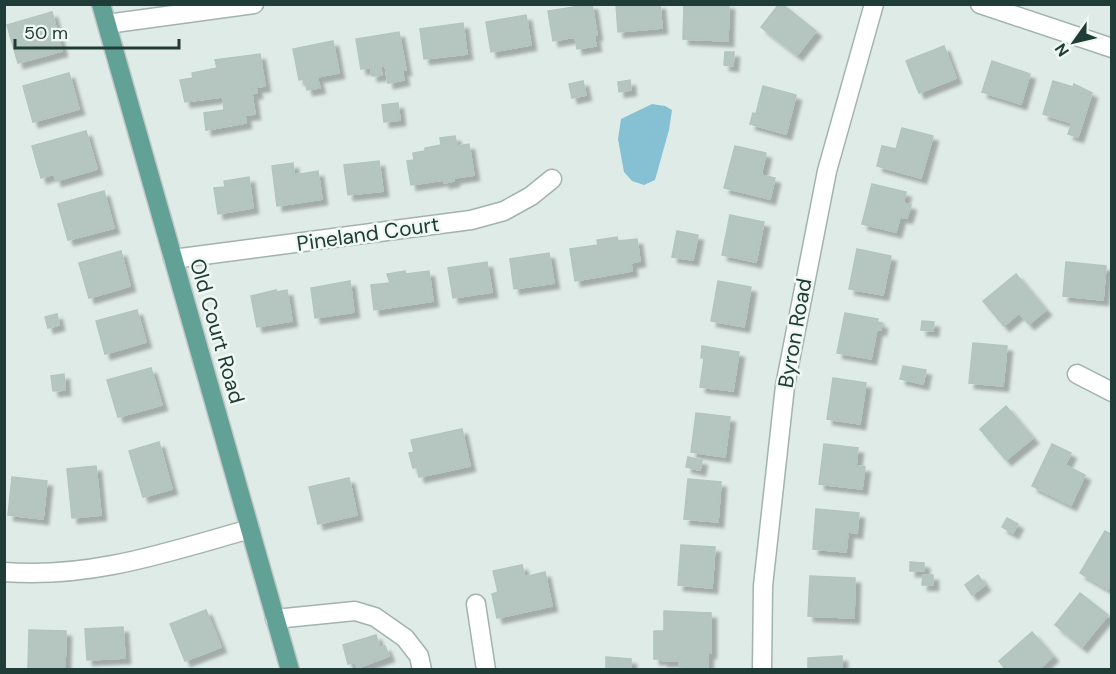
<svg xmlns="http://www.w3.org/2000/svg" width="1116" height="674" font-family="'DM Sans',sans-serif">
  <defs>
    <filter id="shadow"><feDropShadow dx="5.5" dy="5.5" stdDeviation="1.5" flood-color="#0004"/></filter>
  </defs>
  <rect width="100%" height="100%" fill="#dfebe7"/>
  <!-- water -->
  <path fill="#85c1d2" d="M652 104 665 106 672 110 669 130 655 180 644 185 632 181 624 172 618 139 621 119Z"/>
  <!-- building -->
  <path fill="#b5c6c0" stroke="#b2c5be" stroke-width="1.5" filter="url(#shadow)" d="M592 4 597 35H594L596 46 577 49 575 37 553 41 548 11Z
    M616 4H660L662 28 618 32Z
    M684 4H729L728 41 683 39Z
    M779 4H782L816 31 797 55 761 27Z
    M52 12 62 51 18 63 7 25Z
    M526 15 531 45 491 52 486 22Z
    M463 23 467 54 424 59 420 29Z
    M399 32 406 70H402L404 80 388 83 385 65 380 66 382 75 372 76 371 67 361 69 356 39Z
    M333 41 339 73 317 77 320 88 307 90 305 79 299 80 293 49Z
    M944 46 956 78 919 93 906 61Z
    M725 52H734L733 66 724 65Z
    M260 54 265 86 256 87 257 93 252 94 255 114 245 115 246 123 206 130 204 113 224 110 223 99 221 97 185 102 180 80 193 78 192 73 217 68 215 60Z
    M992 61 1030 74 1021 104 982 92Z
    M69 73 79 109 33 122 23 86Z
    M630 80 631 90 619 92 618 82Z
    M583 81 586 95 572 98 569 84Z
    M1053 81 1073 87 1074 84 1092 93 1078 137 1068 134 1072 123 1043 114Z
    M763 86 796 95 786 134 750 124 753 113 756 114Z
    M398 103 400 120 384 122 382 105Z
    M902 128 933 136 921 178 877 166 882 146 896 149Z
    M86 131 97 169 56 181 54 174 41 178 32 146Z
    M455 136 457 146 469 144 474 175 454 178V181L444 183V180L411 185 407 161 414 160 413 153 425 151V148L441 145 440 138Z
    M735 146 766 153 761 175 775 178 770 199 724 188Z
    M379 161 383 191 348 195 344 165Z
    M293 163 294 175 318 171 322 199 277 206 272 166Z
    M249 177 253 208 218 214 214 188 225 187 224 181Z
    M872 184 906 192 903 203 911 205 907 218 900 217 896 232 862 224Z
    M104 191 114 228 68 240 58 204Z
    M730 215 764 222 756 262 722 255Z
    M677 231 698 235 693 260 672 257Z
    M617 237 618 241 637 239 640 261 631 263 632 271 575 281 570 249 598 245 597 240Z
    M857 249 891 256 883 295 849 289Z
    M121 251 130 286 89 298 79 263Z
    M549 253 554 283 514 289 510 259Z
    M487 262 492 292 453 298 448 268Z
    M1066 262 1106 266 1103 300 1063 296Z
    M405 271 406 274 429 271 433 301 374 310 371 285 390 283 387 274Z
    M1016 274 1046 310 1029 324 1019 313 1004 326 983 301Z
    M350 281 354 312 315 318 311 288Z
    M718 281 751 287 744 327 711 321Z
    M276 290V292L287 290 292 321 257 327 251 296Z
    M137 310 146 342 105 354 96 321Z
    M845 313 878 319 877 322 882 323 881 330 877 329 871 359 837 353Z
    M57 314 59 325 48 328 45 317Z
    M922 321 934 322 933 331 921 330Z
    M973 343 1007 346 1003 386 969 383Z
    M702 346 739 352 733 391 700 387 704 358H701Z
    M903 366 926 370 923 384 900 379Z
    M151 368 162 405 118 417 107 380Z
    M64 374 65 390 53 391 51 376Z
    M833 378 866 383 860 424 827 419Z
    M1006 406 1033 438 1006 460 980 429Z
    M696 413 730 417 725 457 691 452Z
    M462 429 470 466 419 477 417 467 413 468 409 453 414 452 411 440Z
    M159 442 172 489 143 497 129 451Z
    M824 444 858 448 856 466 865 467 862 489 819 484Z
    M1052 444 1071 453 1065 465 1085 475 1071 505 1032 486Z
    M688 457 702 460 700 470 686 467Z
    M96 466 101 515 72 518 67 469Z
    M12 477 47 481 43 519 8 515Z
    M349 478 357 515 318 524 309 487Z
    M688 479 721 482 718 522 684 519Z
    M816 509 859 513 857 533 848 532 846 552 813 549Z
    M1007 518 1018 524 1013 533 1002 527Z
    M1105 531 1112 535V584L1108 589 1080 573Z
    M681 545 715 547 712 588 678 585Z
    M910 562 924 563V571H910Z
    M522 565 525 577 545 572 552 606 497 618 492 594 498 592 493 571Z
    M923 575H933V585H922Z
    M978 575 985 585 972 595 965 585Z
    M810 576 855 578 854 618 808 616Z
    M1080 593 1108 615 1082 647 1055 625Z
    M206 610 221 647 185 661 170 624Z
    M664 611 711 613V653H708V667H679V661H662V659H654V631H664Z
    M123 627 125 658 87 660 85 629Z
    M29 630 66 631 65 668H28Z
    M1032 632 1053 656 1038 670H1006L999 661Z
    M376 635 380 648 385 646 389 656 357 668 355 662 348 664 343 645Z
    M842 656V670H808V658Z
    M606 657 631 659V669L606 667Z"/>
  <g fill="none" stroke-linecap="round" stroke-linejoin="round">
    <!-- minor casing -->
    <g stroke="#a2b3ae" stroke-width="21">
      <path id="minor" d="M980 4 1112 48
        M107 24 254 4
        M173 259 471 220 504 211 531 196 552 179
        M1077 374 1112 392
        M4 572C91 579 168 552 250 529
        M476 604 486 670
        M275 619 355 611 375 617 405 638 419 656 422 670
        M762 670 763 586 785 386 827 171 874 4"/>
    </g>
    <!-- major casing -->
    <g stroke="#c1c8c7" stroke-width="21">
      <path id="major" d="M101 4 290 670"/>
    </g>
    <!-- minor -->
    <use href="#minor" stroke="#fff" stroke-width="18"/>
    <!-- major -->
    <use href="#major" stroke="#62a296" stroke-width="18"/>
  </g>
  <g text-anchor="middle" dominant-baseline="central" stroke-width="5" stroke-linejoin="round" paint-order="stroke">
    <!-- street labels -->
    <g font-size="21" fill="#203c36" stroke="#f0f8f4">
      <text transform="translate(368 234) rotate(-8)">Pineland Court</text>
      <text transform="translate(217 331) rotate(74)">Old Court Road</text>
      <text transform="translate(795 333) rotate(-80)">Byron Road</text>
    </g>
  </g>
  <!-- border -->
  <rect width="1116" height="674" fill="none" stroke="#203c36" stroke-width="12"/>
  <!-- north arrow -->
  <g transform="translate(1074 42) rotate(236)" stroke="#f0f8f4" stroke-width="4.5" paint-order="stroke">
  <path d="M0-4.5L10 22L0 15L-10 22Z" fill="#203c36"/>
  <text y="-9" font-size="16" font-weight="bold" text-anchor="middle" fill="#203c36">N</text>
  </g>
  <!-- scale -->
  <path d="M15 39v9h164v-9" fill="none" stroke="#203c36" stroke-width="3"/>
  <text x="24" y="39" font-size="18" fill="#203c36" stroke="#f0f8f4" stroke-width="4.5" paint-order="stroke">50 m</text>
</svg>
